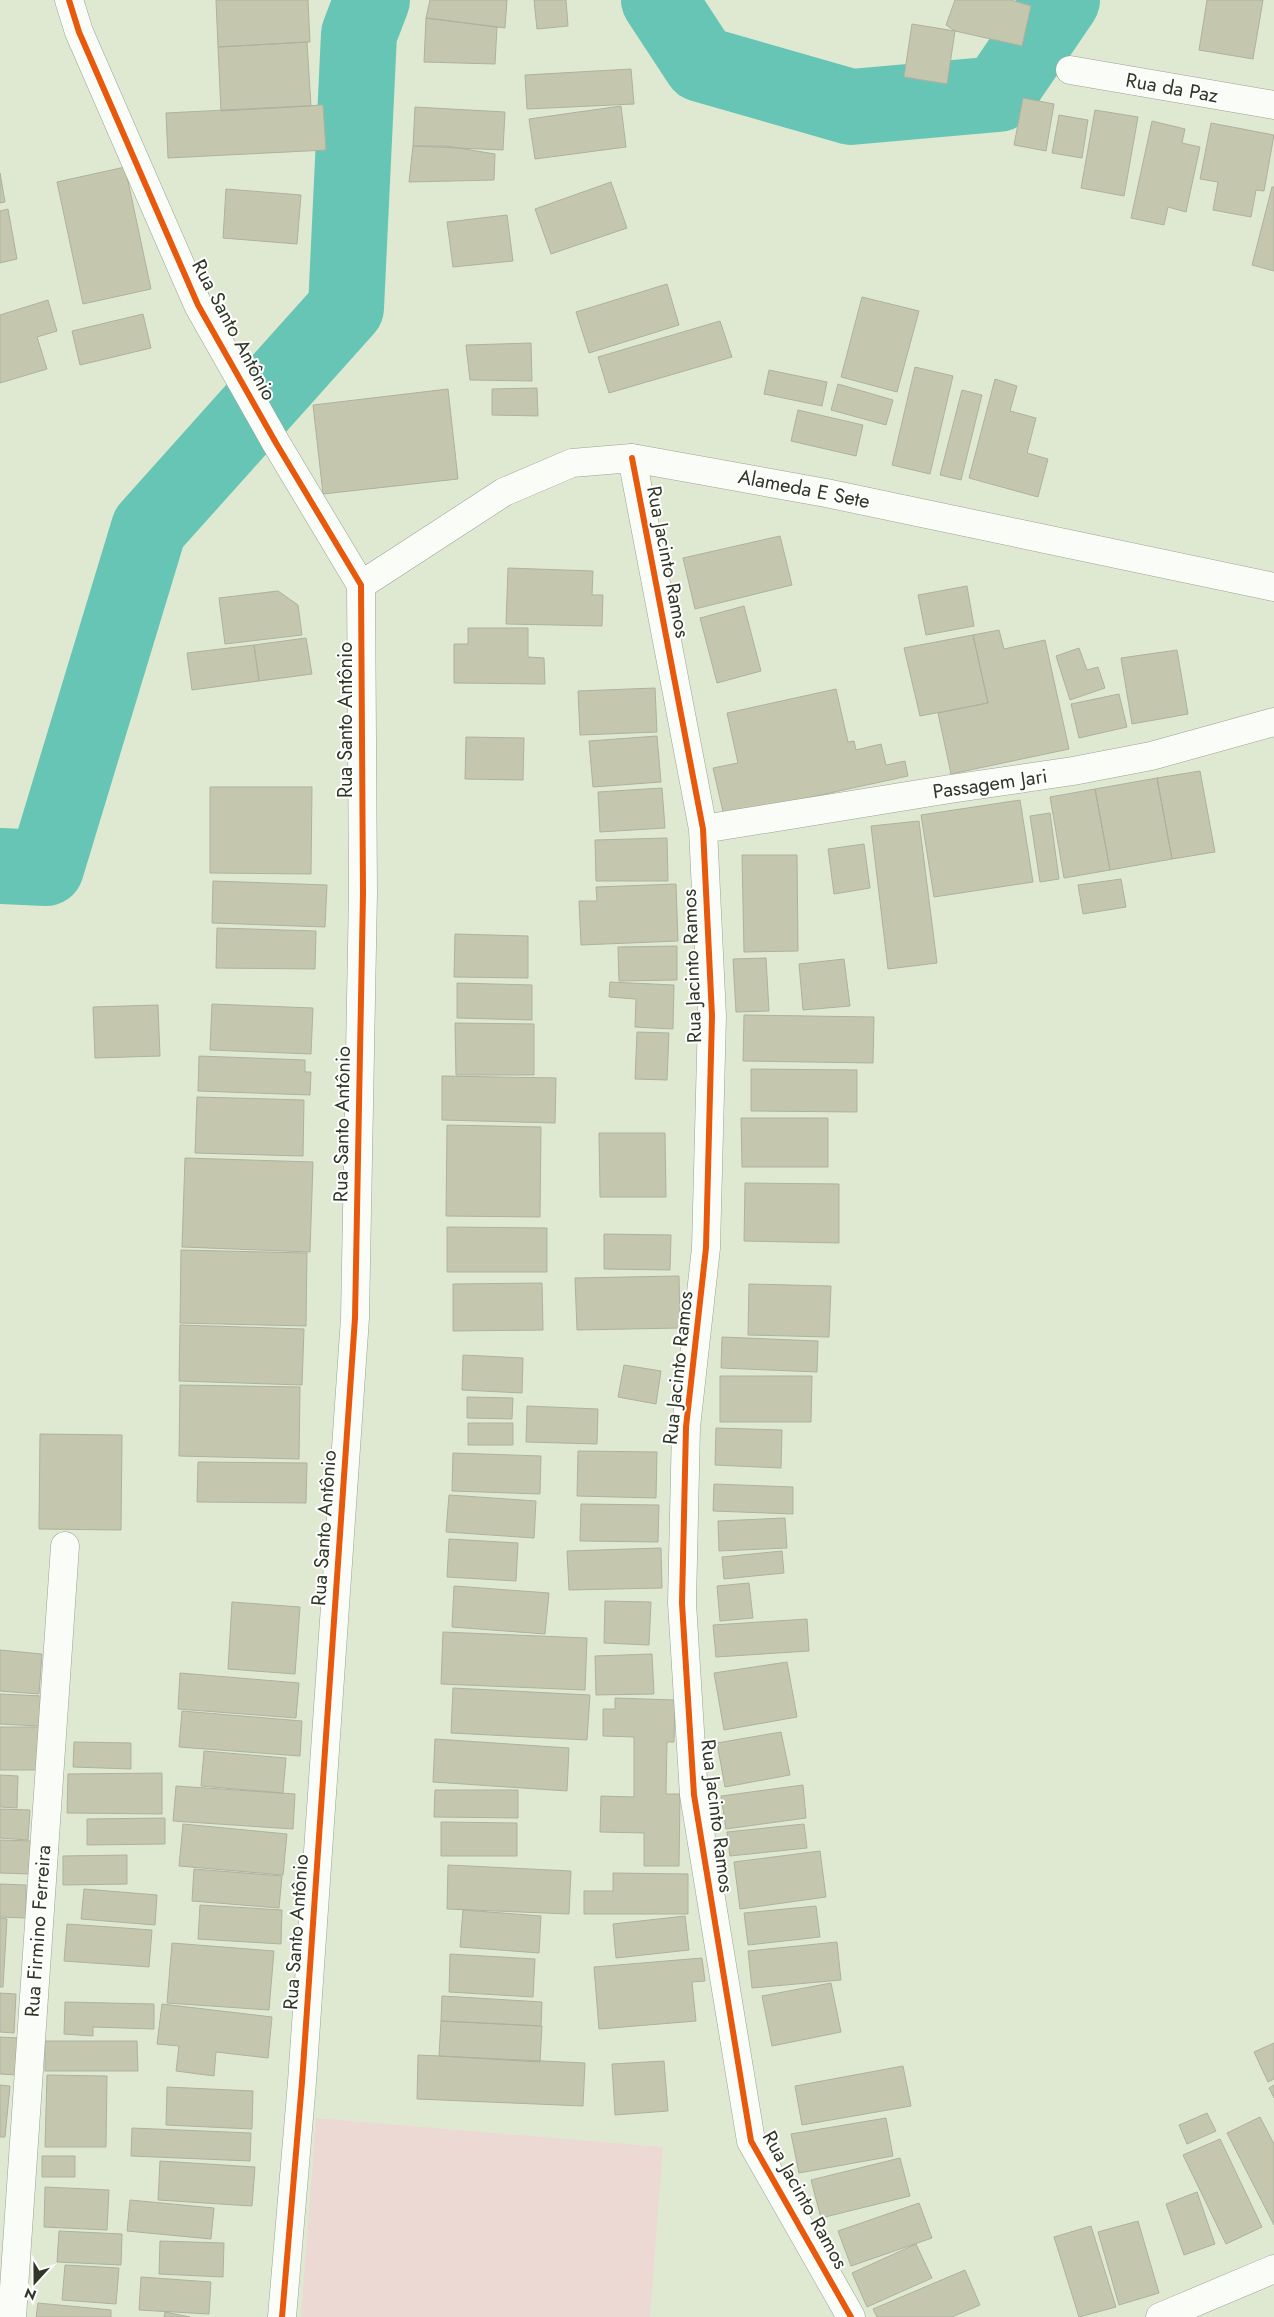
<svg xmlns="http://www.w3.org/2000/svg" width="1274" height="2317" font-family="Jost,sans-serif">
  <rect width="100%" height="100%" fill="#dfe9d2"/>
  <!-- green -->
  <path fill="#edd9d3" d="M316 2118 663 2147 650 2317H301Z"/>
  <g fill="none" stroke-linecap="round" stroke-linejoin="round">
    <!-- river -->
    <path stroke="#67c5b6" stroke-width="76" d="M659 0 701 64 851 107 998 94 1062 0
      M0 866 46 868 149 528 346 308 359 34 372 0"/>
  </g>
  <!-- building -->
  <path fill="#c4c7ad" stroke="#aeb19f" d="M216 0H308L310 42 218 47Z
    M430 0H507L505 28 426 18Z
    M534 0H566L568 26 537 29Z
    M955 0H1011L1031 6 1022 46 955 31 946 25Z
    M1207 0H1263L1253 59 1199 50Z
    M426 18 497 27 495 64 424 62Z
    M912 24 955 31 947 84 904 77Z
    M307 42 311 106 221 111 218 47Z
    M631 69 634 104 527 109 525 75Z
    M1023 98 1054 104 1046 151 1014 145Z
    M323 105 326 150 168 158 166 113Z
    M621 106 626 147 535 159 529 119Z
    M415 107 505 112 503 150 413 146Z
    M1095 110 1138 117 1124 196 1081 188Z
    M1059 115 1088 120 1082 158 1052 153Z
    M1152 121 1185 129 1182 143 1200 147 1186 212 1168 207 1164 225 1131 218Z
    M1211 123 1274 135 1264 191 1256 190 1251 217 1213 210 1218 182 1200 179Z
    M413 146H446L495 154 494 180 409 182Z
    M125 167 151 289 83 304 57 182Z
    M0 173 5 202 0 203Z
    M611 182 627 228 551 254 535 209Z
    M1272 187H1274V271L1252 265Z
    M226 189 301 195 297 244 223 238Z
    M8 209 17 259 0 263V211Z
    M507 215 513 261 453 267 447 222Z
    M667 284 679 325 589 353 576 312Z
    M862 297 919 311 897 392 841 377Z
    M48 300 57 331 37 337 47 369 0 383V315Z
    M143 314 151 348 80 365 72 331Z
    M720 321 732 357 609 393 598 357Z
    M531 343 532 381 470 380 466 345Z
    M915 367 953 376 930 474 892 465Z
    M769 370 827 382 822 406 764 394Z
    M995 379 1017 386 1010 411 1036 418 1027 453 1048 459 1038 497 969 478Z
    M838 384 893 400 886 425 831 410Z
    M537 388 538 416 492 415V389Z
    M448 389 458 479 323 494 313 405Z
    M962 390 982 395 961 480 940 475Z
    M798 410 863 425 856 456 791 441Z
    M780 536 792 585 695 609 683 558Z
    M508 568 593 571 592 595H603L602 626 506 624Z
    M967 586 974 626 926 635 918 595Z
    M278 591 298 605 302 635 225 644 219 598Z
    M744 606 761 671 717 683 700 618Z
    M468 628H528V657L544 658 545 684 454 683V644H468Z
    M999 630 1004 649 1045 640 1069 749 951 774 938 713 988 703 973 635Z
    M973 635 988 703 920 716 904 648Z
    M306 638 312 674 259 681 254 645Z
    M254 645 259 681 192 690 187 653Z
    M1079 648 1087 670 1098 667 1105 688 1070 700 1056 656Z
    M1177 650 1188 714 1132 724 1121 658Z
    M655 688 657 732 580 735 578 691Z
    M836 689 848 742 854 741 856 750 881 744 886 765 905 761 908 776 724 816 713 768 738 763 727 713Z
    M1119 694 1127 727 1079 738 1071 704Z
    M657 736 661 782 593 787 589 741Z
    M466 737 524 738 523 780 465 779Z
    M1200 771 1215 852 1172 859 1157 778Z
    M1157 778 1172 859 1110 870 1095 789Z
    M210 787H312L311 874 210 873Z
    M662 788 665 828 600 832 598 792Z
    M1095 789 1110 870 1064 878 1050 797Z
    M1020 800 1033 882 934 897 921 815Z
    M1050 813 1059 879 1040 882 1030 816Z
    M919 821 937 963 888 969 871 826Z
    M667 838 668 881H596L595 840Z
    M864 844 870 888 834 894 828 849Z
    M742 855H797L798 951 744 952Z
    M1121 879 1126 907 1083 914 1078 885Z
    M213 881 327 885 325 927 212 923Z
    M676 884 678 941 581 945 579 901H597L596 887Z
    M217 928 316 931 315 969 216 968Z
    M455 934 528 936V978L454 977Z
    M677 946V980L619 981 618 947Z
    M766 958 769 1011 736 1012 733 959Z
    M844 959 850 1006 803 1010 799 964Z
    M610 982 674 985 673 1029 635 1027 636 999 609 997Z
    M457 983 532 985V1020L457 1018Z
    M212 1004 313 1008 311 1054 210 1050Z
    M158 1005 160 1056 95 1058 93 1007Z
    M744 1015 874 1017 873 1063 743 1061Z
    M455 1023 534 1024V1075H456Z
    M637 1032 669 1033 667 1080 635 1079Z
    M199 1056 305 1060V1072H311L310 1095 198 1091Z
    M751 1069 857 1070V1112L751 1111Z
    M442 1076 556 1078 555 1123 442 1120Z
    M197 1097 304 1100 303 1156 195 1153Z
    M741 1118H828V1167H742Z
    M447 1125 541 1127 540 1217 446 1216Z
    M599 1133H665L666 1197H600Z
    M185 1158 313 1162 310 1252 182 1247Z
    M745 1183 839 1184V1243L744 1241Z
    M447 1227 547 1228V1272H447Z
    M604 1234 671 1235 670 1270 604 1269Z
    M181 1250 307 1253 306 1326 180 1323Z
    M679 1276 680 1328 577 1330 575 1278Z
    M542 1283 543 1330 453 1331V1284Z
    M749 1284 831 1286 829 1337 748 1335Z
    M180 1325 304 1329 302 1385 179 1381Z
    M722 1337 818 1341 817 1372 721 1368Z
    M463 1355 523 1358 522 1393 462 1390Z
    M624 1365 661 1371 656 1404 618 1397Z
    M720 1376H812L811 1422H720Z
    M180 1385 300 1387 299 1459 179 1456Z
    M467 1397 513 1398 512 1419 467 1418Z
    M527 1406 598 1409 597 1444 526 1442Z
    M468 1423H513V1445H468Z
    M716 1428 782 1430 781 1468 715 1465Z
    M40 1434 122 1435 121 1530 39 1529Z
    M578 1451 657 1452 656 1498 577 1496Z
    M453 1453 541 1456 540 1494 452 1491Z
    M198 1462 307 1463 306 1503 197 1502Z
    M714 1484 793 1487V1514L713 1511Z
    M449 1495 536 1501 534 1538 446 1532Z
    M581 1504 659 1505 658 1542 580 1541Z
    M785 1518 787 1548 719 1551 718 1521Z
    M449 1539 518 1543 516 1581 447 1577Z
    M661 1548 662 1588 569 1590 567 1551Z
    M782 1551 784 1573 724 1579 722 1557Z
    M749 1583 753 1618 720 1621 717 1586Z
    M454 1586 549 1593 545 1634 452 1627Z
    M605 1601 651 1602 649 1645 604 1643Z
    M232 1602 300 1607 295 1674 228 1669Z
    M807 1619 809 1651 716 1657 713 1625Z
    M443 1632 587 1638 585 1690 441 1684Z
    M0 1650 42 1654 39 1694 0 1691Z
    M652 1654 654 1694 596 1695 595 1656Z
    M787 1662 797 1717 724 1730 714 1673Z
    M180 1673 299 1683 296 1718 178 1709Z
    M453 1688 590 1695 587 1740 451 1733Z
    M0 1694 41 1696 39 1726 0 1724Z
    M615 1698 675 1700 674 1742H667L666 1794H680L679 1866H644V1833L600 1832 601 1796 634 1797V1737L603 1736V1709H615Z
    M182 1711 302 1721 300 1756 179 1747Z
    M0 1727H39V1770H0Z
    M781 1732 790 1775 725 1787 717 1743Z
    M435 1739 569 1748 567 1791 433 1782Z
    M74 1742 131 1743V1769L73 1767Z
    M204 1751 286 1758 283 1793 201 1786Z
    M162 1773V1814L67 1813 68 1774Z
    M0 1775 18 1776 17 1808 0 1807Z
    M803 1785 806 1818 726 1829 721 1796Z
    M176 1786 295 1794 293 1829 173 1821Z
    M435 1790H518V1818L434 1817Z
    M0 1809 30 1810 28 1840 0 1838Z
    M165 1818V1844L87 1845V1819Z
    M441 1822 517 1823V1856H441Z
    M183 1824 287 1834 283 1875 179 1866Z
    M804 1824 807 1848 730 1856 727 1832Z
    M0 1840 32 1841 30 1874 0 1873Z
    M820 1851 826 1897 740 1909 734 1862Z
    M127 1855V1884L63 1885V1856Z
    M448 1865 571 1871 569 1914 447 1909Z
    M194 1869 282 1876 279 1908 192 1901Z
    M613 1873 688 1874V1914H584V1891H613Z
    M0 1884 26 1885V1918L0 1917Z
    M84 1889 157 1895 155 1925 81 1919Z
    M200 1905 282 1910 281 1944 198 1939Z
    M816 1906 820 1937 748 1945 744 1913Z
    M463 1910 541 1916 539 1953 460 1947Z
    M685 1916 689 1950 616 1958 613 1924Z
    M0 1918 7 1919 3 1987H0Z
    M67 1924 152 1930 149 1967 64 1961Z
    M837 1942 841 1980 752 1988 748 1951Z
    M172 1943 274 1951 269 2010 167 2003Z
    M450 1954 535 1959 533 1997 449 1992Z
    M702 1958 705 1981 692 1982 696 2021 599 2029 594 1967Z
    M831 1983 841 2032 772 2046 762 1996Z
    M0 1993 16 1994 14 2033 0 2032Z
    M442 1996 542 2002 541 2026 441 2021Z
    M65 2002 154 2004V2029L93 2027V2036L64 2034Z
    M162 2004 272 2017 268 2058 216 2052 214 2076 176 2071 179 2046 157 2044Z
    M441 2021 542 2026 540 2062 439 2056Z
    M0 2037 18 2038 16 2075 0 2074Z
    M45 2041H137L138 2071H45Z
    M1274 2043V2079L1268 2082 1254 2052Z
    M418 2055 585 2063 583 2106 417 2099Z
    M664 2061 668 2111 615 2115 612 2064Z
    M903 2066 911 2106 802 2125 795 2086Z
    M47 2075 107 2076 106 2147H45Z
    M0 2085 10 2086 5 2137H0Z
    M1274 2085V2098L1269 2088Z
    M167 2087 253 2091 252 2129 166 2125Z
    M1207 2113 1216 2131 1187 2144 1179 2125Z
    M1260 2117 1274 2144V2225L1227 2133Z
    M886 2118 893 2156 799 2173 791 2134Z
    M132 2128 251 2133 250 2161 131 2156Z
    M1220 2139 1262 2227 1226 2244 1183 2155Z
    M42 2156H75V2177H42Z
    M900 2158 910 2196 821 2218 811 2180Z
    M160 2161 255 2167 252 2206 158 2200Z
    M45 2187 109 2190 107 2230 44 2227Z
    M1197 2192 1215 2244 1184 2255 1166 2204Z
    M130 2200 214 2208 211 2239 127 2231Z
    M919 2203 932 2238 851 2266 838 2231Z
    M1138 2221 1159 2293 1119 2305 1098 2232Z
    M1091 2226 1116 2307 1079 2317 1054 2237Z
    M59 2231 122 2234 121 2265 57 2262Z
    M160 2241 224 2243 223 2277 159 2274Z
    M916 2244 932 2278 867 2307 852 2273Z
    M65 2265 119 2268 116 2304 62 2300Z
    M965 2270 980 2305 952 2317H877L873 2309Z
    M141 2277 211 2282 209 2314 139 2310Z
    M38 2303 111 2310V2317H36Z
    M165 2312 190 2317H164Z"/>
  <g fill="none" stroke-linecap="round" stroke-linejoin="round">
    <!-- minor casing -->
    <g stroke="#9aa291" stroke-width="29">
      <path id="minor" d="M69 0 79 32 198 305 276 443 361 585 363 893 355 1318 302 2082 282 2317
        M1070 70 1274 105
        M632 458 703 829 712 1016 706 1248 686 1427 682 1603 694 1795 751 2141 851 2317
        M361 585 504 492 572 463 632 458 826 493 1274 587
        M703 829 950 789 1073 771 1151 756 1274 722
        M12 2317 65 1546
        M1160 2317 1274 2269"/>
    </g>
    <!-- minor -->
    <use href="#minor" stroke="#fafcf8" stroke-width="28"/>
    <!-- cycleway casing -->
    <g stroke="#fff" stroke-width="9">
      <path id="cycleway" d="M69 0 79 32 198 305 276 443 361 585 363 893 355 1318 302 2082 282 2317
        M632 458 703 829 712 1016 706 1248 686 1427 682 1603 694 1795 751 2141 851 2317"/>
    </g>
    <!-- cycleway -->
    <use href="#cycleway" stroke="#e8590c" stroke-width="6"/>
  </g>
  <g text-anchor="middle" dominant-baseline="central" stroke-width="4" stroke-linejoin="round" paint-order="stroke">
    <!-- street labels -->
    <g font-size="20" fill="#303727" stroke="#fff">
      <text transform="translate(1172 88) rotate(10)">Rua da Paz</text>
      <text transform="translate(234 330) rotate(62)">Rua Santo Antônio</text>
      <text transform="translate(804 489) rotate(11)">Alameda E Sete</text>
      <text transform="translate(668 562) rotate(79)">Rua Jacinto Ramos</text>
      <text transform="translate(345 720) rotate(-90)">Rua Santo Antônio</text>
      <text transform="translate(990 784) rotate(-8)">Passagem Jari</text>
      <text transform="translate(692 966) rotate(-92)">Rua Jacinto Ramos</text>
      <text transform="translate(342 1124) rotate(-89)">Rua Santo Antônio</text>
      <text transform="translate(678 1368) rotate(-84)">Rua Jacinto Ramos</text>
      <text transform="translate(324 1528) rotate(-86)">Rua Santo Antônio</text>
      <text transform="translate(717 1816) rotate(83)">Rua Jacinto Ramos</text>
      <text transform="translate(38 1931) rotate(-86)">Rua Firmino Ferreira</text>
      <text transform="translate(296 1932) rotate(-86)">Rua Santo Antônio</text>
      <text transform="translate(805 2200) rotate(61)">Rua Jacinto Ramos</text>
    </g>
  </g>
  <!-- north arrow -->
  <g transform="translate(35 2282) rotate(201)" stroke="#ffffff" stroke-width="4" paint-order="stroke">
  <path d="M0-4L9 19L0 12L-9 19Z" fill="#303727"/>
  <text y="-8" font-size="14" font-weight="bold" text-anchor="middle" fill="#303727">N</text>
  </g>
</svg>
